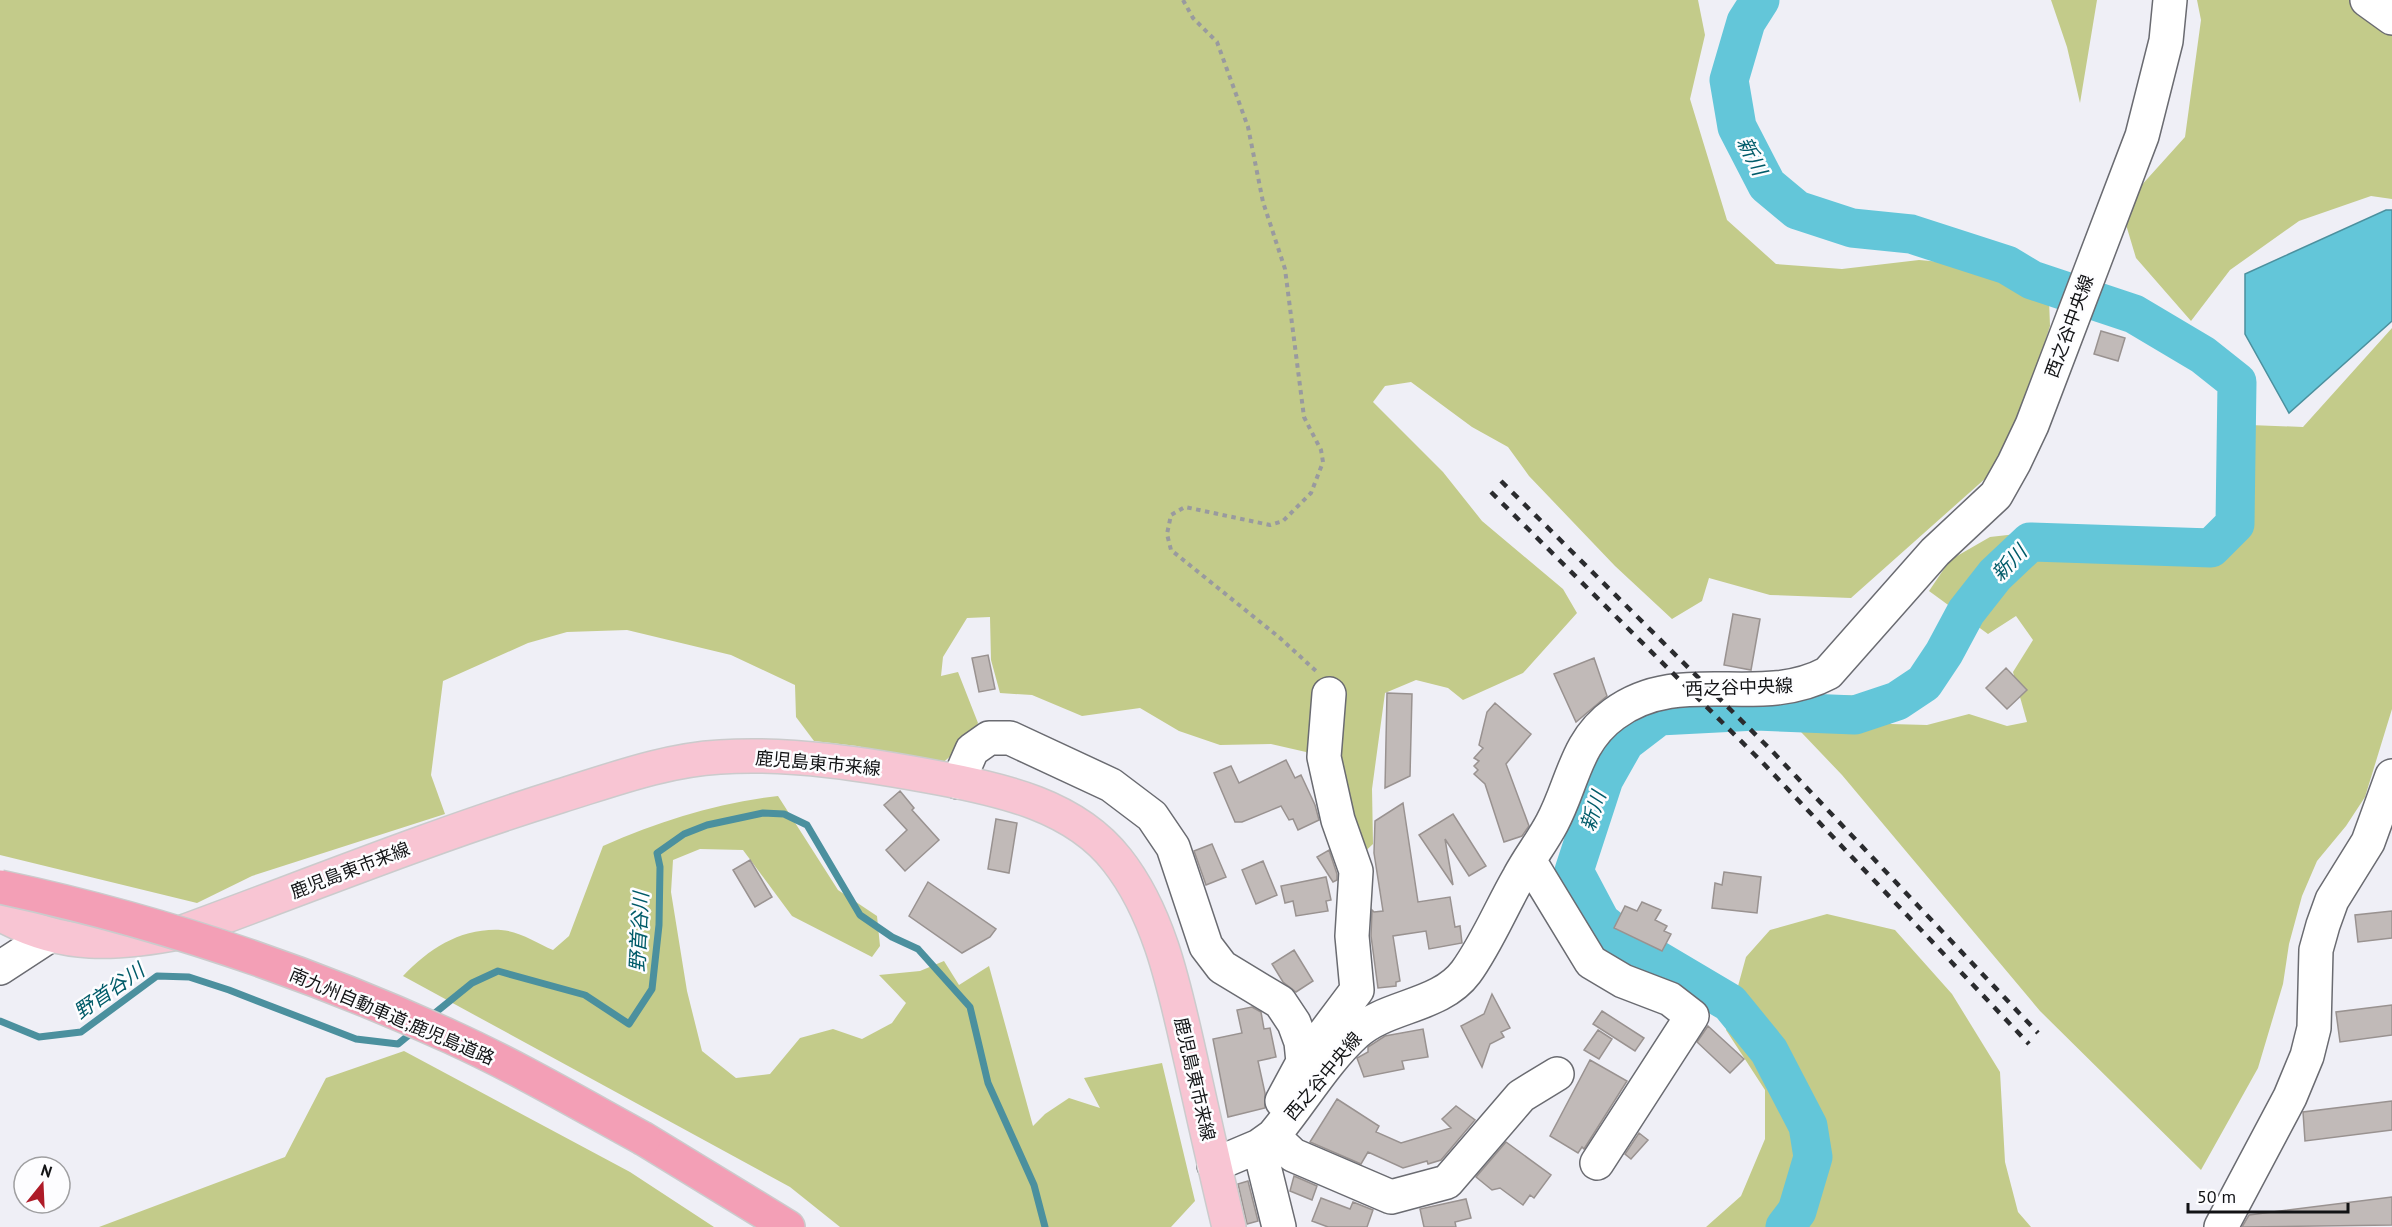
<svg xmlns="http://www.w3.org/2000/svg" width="2392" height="1227" font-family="'PT Sans','Noto Sans JP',sans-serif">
  <rect width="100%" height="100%" fill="#efeff6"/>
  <!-- green -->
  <path fill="#c3cb8a" d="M0 0H1698L1705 35 1690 99 1727 220 1776 264 1842 269 1919 260 1975 265 2023 284 2049 300 2050 326 2018 425 1987 477 1851 598 1770 595 1709 578 1702 601 1672 619 1615 566 1529 476 1508 447 1472 427 1411 382 1385 386 1373 402 1443 472 1482 521 1563 589 1577 613 1523 673 1463 700 1448 688 1416 680 1385 693 1372 789 1373 844 1357 859 1335 791 1306 752 1271 744 1220 745 1179 731 1140 708 1082 716 1032 695 1000 693 991 660 990 617 967 618 943 657 941 676 958 672 978 723 965 744 940 765 857 746 814 741 796 717 795 685 731 655 627 630 567 632 528 643 443 681 431 775 445 814 252 876 197 903 0 855Z
    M2051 0H2097L2080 103 2067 47Z
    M2197 0H2351L2392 33V199L2371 196 2299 221 2230 270 2191 321 2136 258 2121 208 2185 137 2201 20Z
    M2392 328V709L2365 797 2346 826 2317 861 2302 896 2289 944 2283 984 2258 1068 2201 1170 2040 1011 1842 775 1801 732 1836 695 1867 696 1891 724 1927 725 1969 714 2007 726 2027 722 2013 672 2033 640 2016 616 1988 634 1929 591 1950 560 1990 537 2071 528 2163 531 2210 528 2233 482 2219 458 2224 424 2303 427Z
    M778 796 838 890 877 916 880 946 872 957 792 916 743 850 700 849 673 860 671 892 687 991 702 1051 736 1078 770 1074 800 1038 833 1029 862 1039 892 1023 906 1003 879 975 920 971 944 961 959 985 989 966 1033 1126 1045 1114 1069 1098 1100 1108 1084 1078 1162 1063 1195 1201 1171 1227H840L790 1187 403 976C430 948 461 928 501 930 519 931 537 943 553 950L569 936 603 846C660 821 716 803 778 796Z
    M1827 914 1895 930 1952 994 2000 1072 2005 1162 2018 1212 2031 1227H1706L1741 1196 1765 1139V1090L1726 1030 1746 957 1770 930Z
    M404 1051 630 1172 714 1227H99L285 1157 326 1078Z"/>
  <!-- water -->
  <path fill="#63c6d9" stroke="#4b909e" stroke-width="1.5" d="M2386 210H2392V321L2289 413 2245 334V274Z"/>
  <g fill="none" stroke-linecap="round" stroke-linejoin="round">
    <!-- stream -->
    <path stroke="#4b909e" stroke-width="7" d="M430 1017 472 983 498 971 585 995 629 1024 652 989 659 925 660 867 657 853 684 834 707 825 763 813 784 814 807 825 860 915 892 937 918 949 970 1007 988 1083 1034 1185 1045 1227
      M0 1021 39 1037 81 1032 157 976 189 977 229 990 356 1039 398 1044 415 1030"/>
    <!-- river -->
    <path stroke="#63c6d9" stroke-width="39" d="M1760 0 1746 22 1729 80 1737 127 1767 185 1797 210 1852 228 1911 234 2007 265 2032 280 2134 314 2203 355 2237 382 2235 524 2211 548 2030 542 1995 575 1966 612 1944 653 1924 683 1897 701 1855 715 1756 711 1659 716 1625 742 1604 779 1574 871 1601 922 1622 939 1730 1003 1769 1051 1808 1126 1813 1157 1797 1211 1785 1227"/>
  </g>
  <!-- building -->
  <path fill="#c1bab8" stroke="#999290" stroke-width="1.5" d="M2101 331 2125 338 2118 361 2094 354Z
    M1733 614 1760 619 1751 670 1724 665Z
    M988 655 995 689 979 692 972 658Z
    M1594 658 1607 696 1576 722 1554 674Z
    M2006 668 2027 690 2007 709 1986 688Z
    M1387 693 1412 694 1410 776 1385 788Z
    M1495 703 1531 734 1506 764 1529 826 1522 836 1504 842 1485 784 1474 774 1478 770 1474 766 1479 761 1474 758 1483 748 1479 745 1487 712Z
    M1286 760 1295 778 1301 775 1315 805 1319 820 1298 830 1293 819 1289 820 1281 806 1242 822H1235L1214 773 1231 766 1239 783Z
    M900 791 914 808 912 810 939 840 905 871 886 850 907 830 884 805Z
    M1403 803 1418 902 1450 897 1455 927 1460 926 1462 943 1429 949 1426 931 1393 936 1400 981 1396 982V986L1378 988 1371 936 1372 910 1374 912 1383 911 1374 853 1375 821Z
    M1453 814 1486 866 1469 876 1445 839 1453 885 1419 835Z
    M996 819 1017 823 1009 873 988 869Z
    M1212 844 1226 877 1206 885 1194 851Z
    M1329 850 1337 874V880L1333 882 1317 857Z
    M750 860 772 897 755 907 733 870Z
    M1263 861 1277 895 1256 904 1242 870Z
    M1724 872 1761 877 1757 913 1712 908 1715 883 1722 885Z
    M1326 877 1331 900 1326 901 1328 911 1296 916 1293 901 1285 903 1281 886Z
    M928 882 996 929 990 937 962 953 909 916Z
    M1642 902 1661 910 1655 920 1667 926 1664 931 1671 934 1662 951 1614 928 1625 906 1637 911Z
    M2392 911V938L2358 942 2355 915Z
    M1294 950 1313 981 1296 992 1283 982 1272 964Z
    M1492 994 1510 1028 1501 1032 1504 1037 1490 1044 1482 1067 1461 1026 1484 1014Z
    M2392 1005V1035L2340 1042 2336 1012Z
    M1252 1007 1261 1012 1264 1029 1270 1028 1276 1057 1258 1061 1265 1093V1108L1228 1117 1213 1039 1242 1033 1237 1010Z
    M1602 1011 1644 1038 1635 1051 1593 1024Z
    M1708 1026 1744 1059 1730 1073 1697 1042Z
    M1423 1029 1428 1057 1402 1061 1404 1069 1364 1077 1357 1058 1368 1052V1047L1385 1036Z
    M1598 1030 1612 1039 1599 1059 1584 1050Z
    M1590 1060 1627 1081 1584 1149 1582 1147 1578 1153 1550 1136Z
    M1337 1099 1379 1126 1376 1132 1401 1143 1451 1128 1442 1119 1456 1106 1475 1120 1441 1160 1428 1164 1427 1161 1403 1168 1368 1152 1361 1164 1310 1142Z
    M2392 1101V1130L2305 1141 2303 1112Z
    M1639 1133 1648 1140 1631 1159 1625 1154Z
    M1506 1142 1551 1175 1534 1198 1530 1195 1523 1205 1500 1188 1492 1190 1476 1177Z
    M1294 1176 1317 1186 1312 1200 1290 1191Z
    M1248 1181 1258 1221 1247 1224 1238 1184Z
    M2392 1197V1225L2242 1227 2249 1215Z
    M1321 1198 1350 1209 1353 1202 1373 1210 1367 1227H1328L1312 1221Z
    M1466 1199 1471 1218 1455 1222 1456 1227H1424L1420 1209Z"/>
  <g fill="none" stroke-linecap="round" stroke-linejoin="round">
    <!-- minor casing -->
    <g stroke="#6a6b71" stroke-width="36">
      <path id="minor" d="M2367 0 2392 18
        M958 782 972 750 989 738H1010L1111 785 1152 816 1173 847 1206 946 1222 967 1280 1002 1294 1023 1301 1042 1303 1062 1282 1101
        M1529 860 1591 962 1623 981 1670 999 1692 1016 1597 1163
        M0 968 49 936
        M1303 1062 1357 990 1352 936 1356 871 1338 820 1324 757 1329 694
        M1273 1136 1293 1155 1391 1197 1447 1182 1521 1096 1557 1074
        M1259 1146 1279 1227
        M1214 1165 1259 1146 1273 1136C1301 1103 1324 1062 1356 1033 1387 1005 1440 1007 1466 972 1487 943 1501 908 1519 877 1529 858 1542 842 1552 823 1573 784 1575 742 1614 714 1680 665 1759 710 1828 673L1935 552 1996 495 2014 463 2032 425 2142 136 2166 41 2170 0
        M2221 1227 2290 1097 2307 1056 2314 1028 2316 950 2323 925 2332 900 2368 842 2392 776"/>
    </g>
    <!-- major casing -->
    <g stroke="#cbcbcc" stroke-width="36">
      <path id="major" d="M0 914C63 949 116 945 183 932 308 886 432 836 560 796 612 780 665 760 720 757 790 752 870 765 939 778 1003 790 1075 806 1117 860 1162 917 1176 996 1192 1065 1204 1119 1216 1173 1229 1227"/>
    </g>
    <!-- highway casing -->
    <g stroke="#cbcbcc" stroke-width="36">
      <path id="highway" d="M644 1139 788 1227"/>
    </g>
    <!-- path -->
    <path stroke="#999a9f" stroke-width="4" stroke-dasharray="4.5 4.5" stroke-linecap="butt" d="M1183 0 1193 18 1217 42 1248 127 1263 202 1285 269 1304 417 1321 450 1323 462 1311 493 1283 521 1270 525 1185 507 1171 515 1167 534 1171 550 1280 638 1316 671"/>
    <!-- minor -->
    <use href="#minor" stroke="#fff" stroke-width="33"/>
    <!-- major -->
    <use href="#major" stroke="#f8c5d3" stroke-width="33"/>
    <!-- highway -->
    <use href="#highway" stroke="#f39fb6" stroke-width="33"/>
    <!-- rail -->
    <path stroke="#2a2b2e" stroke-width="4.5" stroke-dasharray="8 8" stroke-linecap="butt" d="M1501 481 1773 752 2038 1033
      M1491 492 1763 763 2029 1044"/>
    <!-- highway-bridge casing -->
    <g stroke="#cbcbcc" stroke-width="36" stroke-linecap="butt">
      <path id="highway-bridge" d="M0 887C155 920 307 971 451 1037 517 1067 580 1104 644 1139"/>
    </g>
    <!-- highway-bridge -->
    <use href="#highway-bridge" stroke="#f39fb6" stroke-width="33"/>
  </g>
  <g text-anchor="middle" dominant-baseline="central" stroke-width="5" stroke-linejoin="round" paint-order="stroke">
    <!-- street labels -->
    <g font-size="18" fill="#121315" stroke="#fdfdff">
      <text transform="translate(2069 326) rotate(-70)">西之谷中央線</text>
      <text transform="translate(1739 687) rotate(-2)">西之谷中央線</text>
      <text transform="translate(818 763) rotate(5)">鹿児島東市来線</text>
      <text transform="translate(350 870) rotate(-21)">鹿児島東市来線</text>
      <text transform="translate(392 1016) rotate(23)">南九州自動車道;鹿児島道路</text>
      <text transform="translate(1323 1076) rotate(-50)">西之谷中央線</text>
      <text transform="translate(1195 1079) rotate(77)">鹿児島東市来線</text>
    </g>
    <!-- water labels -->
    <g font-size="20" font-style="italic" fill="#005b69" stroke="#fdfdff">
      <text transform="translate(1752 156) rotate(63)">新川</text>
      <text transform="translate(2009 563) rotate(-46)">新川</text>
      <text transform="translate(1593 811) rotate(-72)">新川</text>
      <text transform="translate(639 932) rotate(-87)">野首谷川</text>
      <text transform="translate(109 991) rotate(-35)">野首谷川</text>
    </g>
  </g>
  <!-- north arrow -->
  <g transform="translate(42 1185) rotate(18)"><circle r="28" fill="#fdfdff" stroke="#9f9fa1" stroke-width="1.5"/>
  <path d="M0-4.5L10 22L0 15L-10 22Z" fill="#ae1b28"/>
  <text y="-9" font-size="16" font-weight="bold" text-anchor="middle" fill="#121315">N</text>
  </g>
  <!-- scale -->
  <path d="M2188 1203v9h160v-9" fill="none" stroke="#121315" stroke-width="3"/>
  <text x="2197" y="1203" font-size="18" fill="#121315" stroke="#fdfdff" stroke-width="4.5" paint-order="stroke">50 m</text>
</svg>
